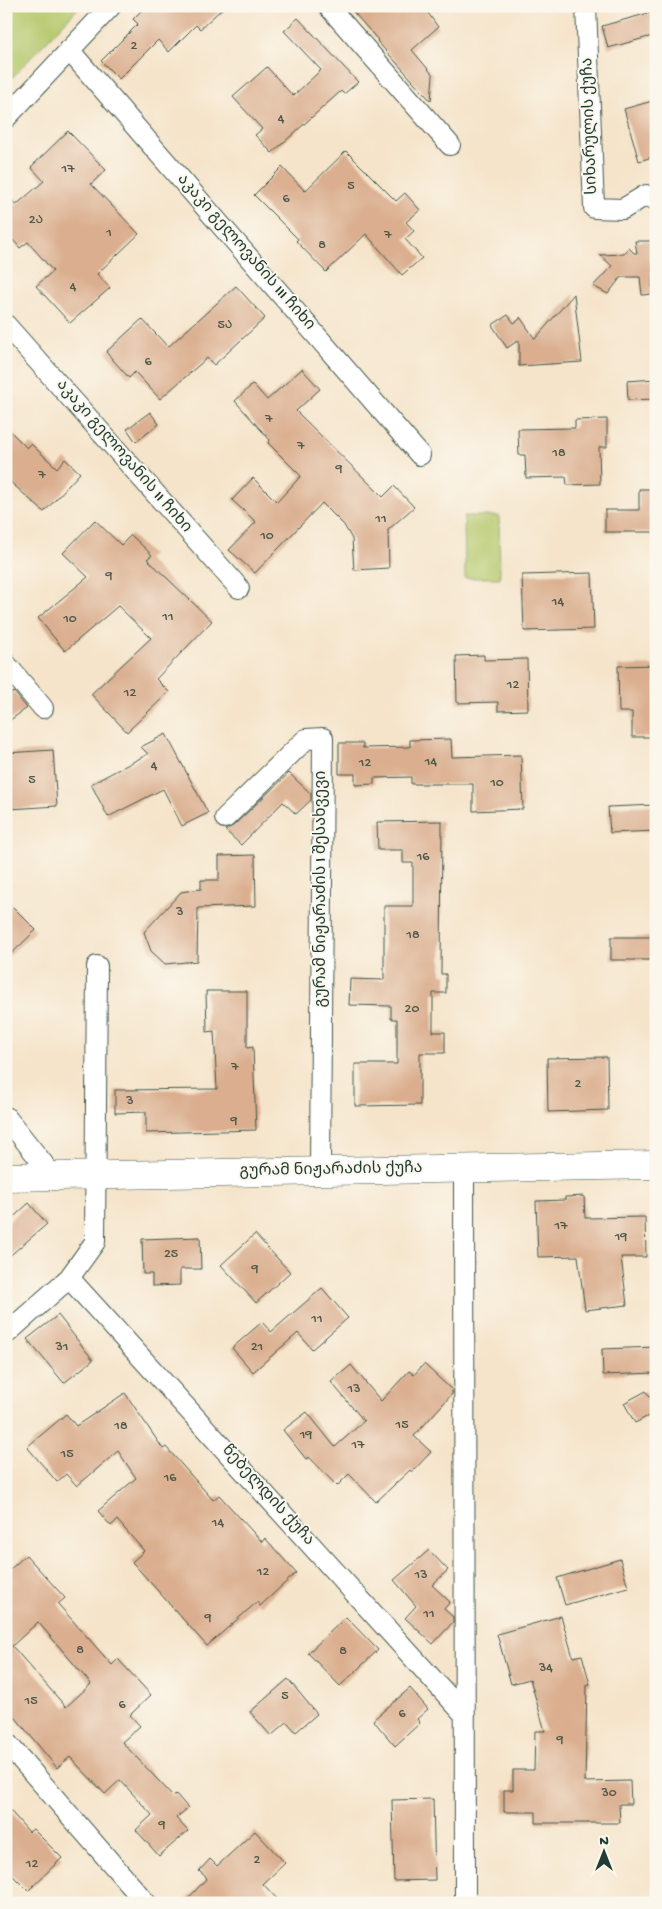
<svg xmlns="http://www.w3.org/2000/svg" width="662" height="1909" font-family="'Gochi Hand','Noto Sans Georgian',sans-serif">
  <rect width="100%" height="100%" fill="#fbf7ec"/>
  <filter id="ink" filterUnits="userSpaceOnUse"><feTurbulence type="fractalNoise" baseFrequency=".02" numOctaves="2"/><feDisplacementMap in="SourceGraphic" scale="10" xChannelSelector="R" yChannelSelector="G"/><feConvolveMatrix kernelMatrix="1 2 1 2 8 2 1 2 1" color-interpolation-filters="sRGB"/></filter>
  <filter id="wash" filterUnits="userSpaceOnUse"><feTurbulence type="fractalNoise" baseFrequency=".0096" numOctaves="4" result="noise"/><feDisplacementMap in="SourceGraphic" scale="20" xChannelSelector="R" yChannelSelector="G"/><feGaussianBlur stdDeviation="1.12" result="paint"/><feColorMatrix in="noise" values="0 0 0 0 0 0 0 0 0 0 0 0 0 0 0 0 0 1.4 0 .05"/><feComposite in="paint" operator="in"/></filter>
  <g filter="url(#wash)">
    <rect width="100%" height="100%" fill="#f5e4ca"/>
    <!-- green -->
    <path fill="#b4c76a" stroke="#6a824f" d="M6 6H80L6 84Z
      M464 516H499L500 578H465Z"/>
    <g id="blocks">
      <!-- building -->
      <path fill="#daae8e" fill-rule="evenodd" d="M146 6H225L200 29 196 25 169 52 158 40 119 79 101 61 138 24 133 19Z
        M348 6H423L438 27 412 50 433 75 431 101 377 41 378 40Z
        M656 11V35L608 48 602 26Z
        M298 18 358 82 344 94 341 91 272 153 255 135 262 129 233 97 267 67 293 96 321 70 284 31Z
        M656 100V156L639 161 624 109Z
        M68 131 106 170 91 184 139 234 97 274 110 288 70 323 36 286 53 271 28 242 20 248 6 232V193L16 205 44 181 31 167Z
        M346 151 396 201 405 193 420 210 406 222 414 231 405 239 422 258 402 275 366 234 326 272 296 241 298 239 254 195 282 167 305 191Z
        M635 241H653L652 294 642 295 640 277H621L608 294 593 286 612 266 600 255 624 254 629 248 634 253H637Z
        M236 286 265 318 214 365 207 358 160 399 135 372 129 378 106 352 142 319 168 347Z
        M574 294 582 362 519 366V340L507 348 492 325 508 315 514 323 520 319V317L535 339Z
        M302 369 320 389 296 411 383 497 394 486 414 507 388 530 389 568 354 570 352 539 344 525 322 503 255 573 229 550 256 522 232 500 253 478 277 502 301 476 268 443 270 440 235 401 253 384 267 400Z
        M656 379V399L628 400 627 381Z
        M150 412 159 424 136 442 127 429Z
        M607 419V447H599L600 484 567 485 566 477 526 478 525 455H519L518 429 575 428V420Z
        M6 427 27 448 31 444 57 468 65 459 80 473 44 512 6 478Z
        M639 489H656V532H605V510H639Z
        M95 520 121 545 131 535 152 555 147 559 212 621 156 679 169 692 127 732 91 694 151 638 118 606 65 651 38 618 88 577 63 553Z
        M592 573 594 629 524 631 522 575Z
        M484 655V660L527 659 528 710 498 711V702L457 703 456 656Z
        M656 665V737H632V712H619L618 666Z
        M14 692 27 708 6 723V697Z
        M166 734 208 813 182 826 163 789 108 817 91 784 148 754 141 747Z
        M451 739 452 757 521 755 523 809 473 811V784H411V777L374 778V784L355 785V774H339V743H363V748L410 747V740Z
        M53 750 57 806 10 809 6 753Z
        M289 773 311 794V800L296 814 283 802 241 845 225 830 233 826Z
        M656 805V831L610 833 608 807Z
        M442 821 441 974H446V993H433V1032H445V1053H420V1105L355 1106V1064H397V1019H391V1006L349 1005 350 979 384 980V906H413V863H403V850H378L377 822Z
        M255 855 256 906 198 908 197 961 165 964 151 951 144 932 181 892 201 889V880H219V856Z
        M6 900 36 930 6 959Z
        M611 937H656V960H611Z
        M206 991H247V1048L253 1047 256 1130 146 1133V1112L115 1113V1090L217 1089 214 1031 207 1032Z
        M607 1057 608 1110 548 1112 547 1058Z
        M584 1196 585 1218 645 1217 646 1257H621L627 1305 585 1310 578 1256 538 1257 536 1201 565 1200V1197Z
        M29 1203 47 1224 6 1259V1224Z
        M255 1234 290 1272 256 1303 221 1265Z
        M200 1237 201 1269H180V1285L152 1286V1274H143L142 1239Z
        M322 1288 348 1318 312 1349 298 1333 253 1372 232 1348 262 1322 271 1332Z
        M58 1315 93 1360 64 1383 27 1339Z
        M656 1347V1373L603 1375 602 1349Z
        M424 1364 452 1390V1394L414 1436 431 1452 412 1472 410 1470 376 1502 349 1474 337 1486 309 1457 306 1459 283 1430 307 1412 335 1447 364 1421 331 1382 351 1365 381 1401 409 1371 414 1375Z
        M646 1391 656 1407V1412L635 1423 624 1403Z
        M125 1393 163 1449 166 1447 213 1500 219 1495 262 1542 265 1538 296 1573 260 1606 257 1602 207 1646 132 1562 144 1551 117 1520 111 1526 98 1511 136 1478 118 1451 77 1486 66 1474 57 1482 27 1447 66 1414 76 1426Z
        M429 1550 448 1570 432 1585 450 1602 444 1609 453 1617V1622L433 1644 405 1618 416 1606 394 1580Z
        M26 1555 65 1598 58 1604 112 1665 118 1659 151 1695 130 1715 140 1726 122 1742 173 1796 176 1794 188 1808 176 1818 188 1831 159 1856 136 1830 152 1815 120 1780 105 1794 70 1757 57 1768 6 1706V1573ZM38 1622 91 1684 66 1707 12 1646Z
        M620 1559 628 1587 565 1605 557 1578Z
        M561 1616 573 1657 582 1655 590 1684 587 1685 585 1782 630 1781 631 1804H619L620 1823H536V1812H504V1790H513V1770H534L535 1731H545L530 1679 511 1684 497 1634Z
        M346 1617 378 1650 340 1686 308 1653Z
        M288 1679 317 1714 296 1732 287 1722 271 1736 250 1712Z
        M410 1688 428 1709 417 1719 420 1723 395 1746 373 1720Z
        M433 1799 435 1880 394 1881 392 1800Z
        M6 1806 29 1832 33 1829 62 1858 28 1891 6 1869Z
        M255 1831 285 1863 263 1884 281 1903H184L207 1878 199 1871 210 1859 217 1866Z"/>
    </g>
  </g>
  <g filter="url(#ink)">
    <use href="#blocks" fill-opacity="0" stroke="#3f564a" stroke-width="1"/>
    <g fill="none" stroke-linecap="round" stroke-linejoin="round">
      <!-- street casing -->
      <g stroke="#3f564a" stroke-width="22">
        <path id="street" d="M328 6 450 145
          M586 6 594 208 623 209 646 195 656 200
          M69 50 420 455
          M6 118 111 6
          M6 325 239 588
          M6 664 43 708
          M225 818 306 739 323 738 320 1171
          M6 1117 53 1176
          M464 1169 465 1903
          M69 1278 465 1715
          M6 1334 69 1278 95 1242 97 966
          M6 1742 146 1903"/>
      </g>
      <!-- secondary casing -->
      <g stroke="#3f564a" stroke-width="29">
        <path id="secondary" d="M6 1177 656 1165"/>
      </g>
      <!-- street -->
      <use href="#street" stroke="#fff" stroke-width="20"/>
      <!-- secondary -->
      <use href="#secondary" stroke="#fff" stroke-width="28"/>
    </g>
  </g>
  <g text-anchor="middle" dominant-baseline="central" stroke-width="4" stroke-linejoin="round" paint-order="stroke">
    <!-- number labels -->
    <g font-size="14" fill="#4e594a">
      <text x="134" y="46">2</text>
      <text x="281" y="119">4</text>
      <text x="68" y="169">17</text>
      <text x="351" y="186">5</text>
      <text x="286" y="199">6</text>
      <text x="36" y="220">2ა</text>
      <text x="109" y="233">1</text>
      <text x="388" y="235">7</text>
      <text x="322" y="245">8</text>
      <text x="73" y="287">4</text>
      <text x="225" y="325">5ა</text>
      <text x="148" y="362">6</text>
      <text x="269" y="419">7</text>
      <text x="301" y="446">7</text>
      <text x="559" y="453">18</text>
      <text x="339" y="469">9</text>
      <text x="42" y="475">7</text>
      <text x="381" y="519">11</text>
      <text x="267" y="536">10</text>
      <text x="109" y="576">9</text>
      <text x="558" y="602">14</text>
      <text x="168" y="617">11</text>
      <text x="70" y="619">10</text>
      <text x="513" y="685">12</text>
      <text x="130" y="693">12</text>
      <text x="431" y="762">14</text>
      <text x="365" y="763">12</text>
      <text x="154" y="766">4</text>
      <text x="32" y="780">5</text>
      <text x="497" y="783">10</text>
      <text x="423" y="857">16</text>
      <text x="180" y="912">3</text>
      <text x="413" y="935">18</text>
      <text x="412" y="1009">20</text>
      <text x="235" y="1067">7</text>
      <text x="578" y="1084">2</text>
      <text x="130" y="1101">3</text>
      <text x="234" y="1121">9</text>
      <text x="561" y="1226">17</text>
      <text x="621" y="1237">19</text>
      <text x="171" y="1254">25</text>
      <text x="255" y="1269">9</text>
      <text x="317" y="1319">11</text>
      <text x="62" y="1347">31</text>
      <text x="257" y="1347">21</text>
      <text x="354" y="1389">13</text>
      <text x="402" y="1425">15</text>
      <text x="121" y="1426">18</text>
      <text x="306" y="1435">19</text>
      <text x="358" y="1445">17</text>
      <text x="67" y="1454">15</text>
      <text x="170" y="1478">16</text>
      <text x="218" y="1523">14</text>
      <text x="263" y="1572">12</text>
      <text x="421" y="1575">13</text>
      <text x="429" y="1614">11</text>
      <text x="208" y="1618">9</text>
      <text x="80" y="1650">8</text>
      <text x="343" y="1651">8</text>
      <text x="546" y="1668">34</text>
      <text x="285" y="1696">5</text>
      <text x="31" y="1701">15</text>
      <text x="122" y="1705">6</text>
      <text x="402" y="1714">6</text>
      <text x="560" y="1740">9</text>
      <text x="609" y="1793">30</text>
      <text x="162" y="1825">9</text>
      <text x="257" y="1860">2</text>
      <text x="32" y="1864">12</text>
    </g>
    <!-- street labels -->
    <g font-size="16" fill="#1f3d34" stroke="#fbf7ec">
      <text transform="translate(591 126) rotate(-92)">სიხარულის ქუჩა</text>
      <text transform="translate(245 253) rotate(49)">აკაკი გელოვანის III ჩიხი</text>
      <text transform="translate(123 457) rotate(49)">აკაკი გელოვანის II ჩიხი</text>
      <text transform="translate(322 889) rotate(-90)">გურამ ნიჟარაძის I შესახვევი</text>
      <text transform="translate(331 1171) rotate(-1)">გურამ ნიჟარაძის ქუჩა</text>
      <text transform="translate(267 1496) rotate(48)">წებელდის ქუჩა</text>
    </g>
  </g>
  <!-- margin -->
  <rect width="662" height="1909" fill="none" stroke="#fbf7ec" stroke-width="25"/>
  <!-- north arrow -->
  <g transform="translate(604 1852)" stroke="#fbf7ec" stroke-width="4" paint-order="stroke">
  <path d="M0-4L9 19L0 12L-9 19Z" fill="#1f3d34"/>
  <text y="-8" font-size="14" font-weight="bold" text-anchor="middle" fill="#1f3d34">N</text>
  </g>
</svg>
